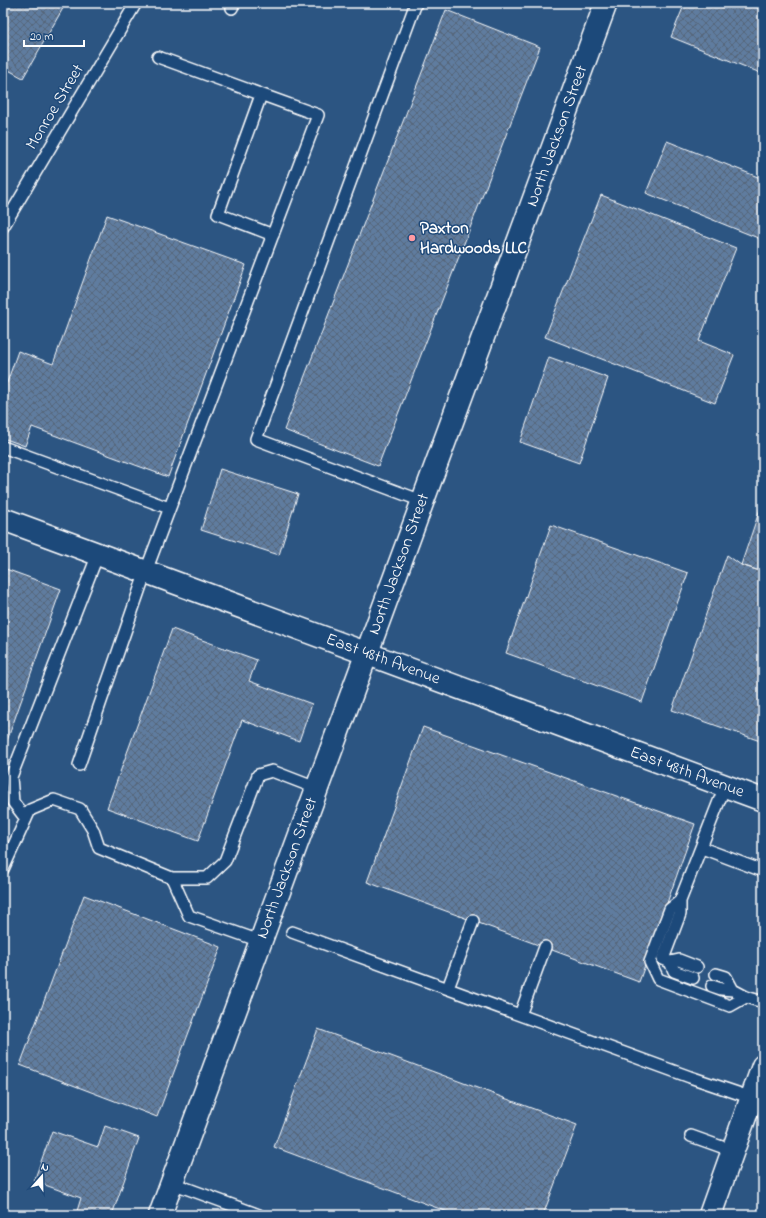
<svg xmlns="http://www.w3.org/2000/svg" width="766" height="1218" font-family="'Indie Flower',sans-serif">
  <defs>
    <pattern id="building-cross-hatch" width="8" height="8" patternUnits="userSpaceOnUse"><rect width="8" height="8" fill="#5e7c9f"/><path d="M0 0l8 8M0 8l8-8" fill="none" stroke="#56667a"/></pattern>
  </defs>
  <rect width="100%" height="100%" fill="#2c5582"/>
  <filter id="ink" filterUnits="userSpaceOnUse"><feTurbulence type="fractalNoise" baseFrequency=".025" numOctaves="2"/><feDisplacementMap in="SourceGraphic" scale="8" xChannelSelector="R" yChannelSelector="G"/><feConvolveMatrix kernelMatrix="1 2 1 2 8 2 1 2 1" color-interpolation-filters="sRGB"/></filter>
  <g filter="url(#ink)">
    <!-- building -->
    <path fill="url(#building-cross-hatch)" stroke="#fff" d="M3 3H66L23 78 3 67Z
      M685 3H763V74L671 37Z
      M446 10 540 47 378 466 284 430Z
      M667 141 763 179V240L646 193Z
      M601 195 736 248 699 341 734 355 715 403 545 337Z
      M107 215 246 265 168 477 32 427 25 446 3 438V394L18 351 53 364Z
      M549 357 608 378 579 463 520 442Z
      M220 469 298 494 279 555 201 530Z
      M763 500V572L741 565Z
      M551 525 688 573 642 702 506 653Z
      M727 555 741 565 763 572V742L672 710Z
      M3 568 61 589 3 752Z
      M172 629 257 660 249 681 312 704 299 741 242 720 198 841 107 808Z
      M423 727 695 824 639 982 367 882Z
      M84 895 221 947 157 1117 20 1065Z
      M318 1029 577 1125 543 1215H456L274 1147Z
      M105 1126 139 1138 112 1215H88L77 1211 81 1198 34 1181 52 1131 98 1147Z"/>
    <g fill="none" stroke-linecap="round" stroke-linejoin="round">
      <!-- service casing -->
      <g stroke="#fff" stroke-width="14">
        <path id="service" d="M416 3 256 439 422 501
          M232 8 234 3
          M261 95 218 214 273 235
          M3 227 136 3
          M3 447 169 508
          M79 765 146 571 318 115 158 57
          M725 786 680 901 670 909 650 962 658 979 730 1006 746 997 763 1002
          M26 819 13 802 11 777 98 554
          M702 848 763 871
          M3 869 30 810 54 800 80 809 93 830 99 848 172 878H207L225 861 258 775 272 771 316 788
          M172 878 189 916 260 941
          M680 901V914L663 959 670 962 679 960 697 967
          M292 932 690 1077 752 1098
          M670 962 674 971 693 978
          M716 974 726 977 733 990 746 997
          M712 986 721 989 733 990
          M448 988 473 921
          M520 1015 545 947
          M691 1136 733 1151
          M172 1183 259 1215"/>
      </g>
      <!-- minor casing -->
      <g stroke="#fff" stroke-width="25">
        <path id="minor" d="M160 1215 606 3
          M710 1215 763 1066"/>
      </g>
      <!-- tertiary casing -->
      <g stroke="#fff" stroke-width="25">
        <path id="tertiary" d="M3 519 763 800"/>
      </g>
      <!-- service -->
      <use href="#service" stroke="#1f4a7a" stroke-width="11"/>
      <!-- minor -->
      <use href="#minor" stroke="#1f4a7a" stroke-width="22"/>
      <!-- tertiary -->
      <use href="#tertiary" stroke="#1f4a7a" stroke-width="22"/>
    </g>
  </g>
  <!-- markers -->
  <circle fill="#ff9aa2" stroke="#1f4a7a" stroke-width="1.5" cx="412" cy="238" r="4"/>
  <g text-anchor="middle" dominant-baseline="central" stroke-width="3" stroke-linejoin="round" paint-order="stroke">
    <!-- street labels -->
    <g font-size="17" fill="#fff" stroke="#1f4a7a">
      <text transform="translate(55 107) rotate(-59)">Monroe Street</text>
      <text transform="translate(557 136) rotate(-70)">North Jackson Street</text>
      <text transform="translate(399 564) rotate(-70)">North Jackson Street</text>
      <text transform="translate(383 659) rotate(20)">East 48th Avenue</text>
      <text transform="translate(687 772) rotate(20)">East 48th Avenue</text>
      <text transform="translate(287 868) rotate(-70)">North Jackson Street</text>
    </g>
    <!-- poi labels -->
    <g font-size="17" font-weight="bold" fill="#fff" stroke="#1f4a7a" text-anchor="start">
      <text x="420" y="228">Paxton<tspan x="420" dy="20">Hardwoods LLC</tspan></text>
    </g>
  </g>
  <!-- margin -->
  <rect width="766" height="1218" fill="none" stroke="#1f4a7a" stroke-width="16"/>
  <rect x="8" y="8" width="750" height="1202" fill="none" stroke="#fff" stroke-width="1.5" filter="url(#ink)"/>
  <!-- north arrow -->
  <g transform="translate(42 1176) rotate(20)" stroke="#1f4a7a" stroke-width="3" paint-order="stroke">
  <path d="M0-3L7 15L0 10L-7 15Z" fill="#ffffff"/>
  <text y="-6" font-size="11" font-weight="bold" text-anchor="middle" fill="#ffffff">N</text>
  </g>
  <!-- scale -->
  <path d="M24 40v6h60v-6" fill="none" stroke="#ffffff" stroke-width="2"/>
  <text x="30" y="40" font-size="12" fill="#ffffff" stroke="#1f4a7a" stroke-width="3" paint-order="stroke">20 m</text>
</svg>
